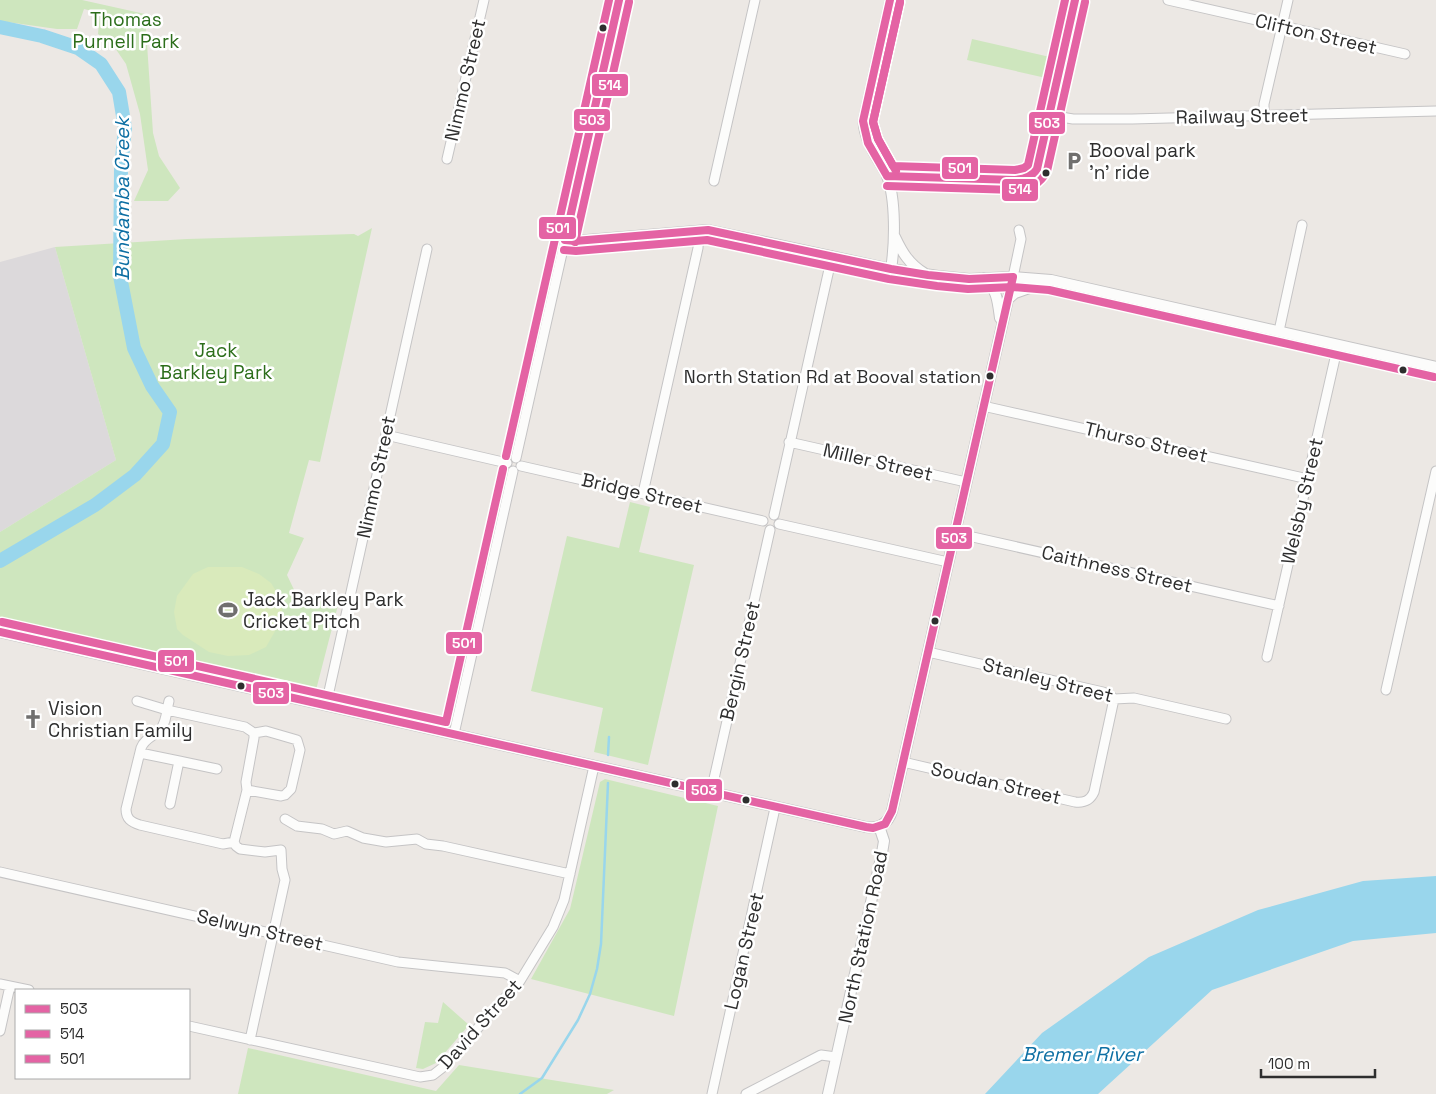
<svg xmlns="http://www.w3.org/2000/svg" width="1436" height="1094" font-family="'Space Grotesk',sans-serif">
  <rect width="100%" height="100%" fill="#ece8e4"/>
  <!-- industrial -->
  <path fill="#dcd9db" d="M55 247 116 460 0 532V262Z"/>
  <!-- green -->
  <path fill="#cee6be" d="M0 0H82L145 14 153 133 159 156 180 188 168 201H134L148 170 140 114 126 64 113 45 98 34 100 13 84 9 77 29H57L0 21Z
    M972 39 1050 57 1046 78 967 60Z
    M372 228 320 462 309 460 289 533 304 538 287 575 297 596 338 605 316 690 313 693 0 624V532L116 460 55 247 187 239 354 234 358 236Z
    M630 502 650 507 639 552 694 565 648 765 594 752 603 708 531 691 567 536 619 548Z
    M605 779 718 806 674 1016 531 979 570 909 600 782Z
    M443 1002 469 1025 436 1063 423 1069 416 1068 425 1022 438 1023Z
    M248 1048 436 1091 459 1065 614 1090 607 1094H238Z"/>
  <!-- pitch -->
  <path fill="#d9eabb" d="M208 567H242L259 574 271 583 276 591 282 609V619L266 647 249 655 228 656 209 652 183 635 177 629 174 612 177 596 193 574Z"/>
  <!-- water -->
  <path fill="#99d6ec" d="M1436 876V933L1353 941 1212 990 1098 1094H985L1042 1033 1149 957 1258 910 1363 881Z"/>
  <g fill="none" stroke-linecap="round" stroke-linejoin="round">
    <!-- stream -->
    <path stroke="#99d6ec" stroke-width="2.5" d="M608 755 609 737
      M520 1094 542 1078 578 1020 590 994 597 969 601 944 608 783"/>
    <!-- river -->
    <path stroke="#99d6ec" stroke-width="14" d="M0 27 42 36 78 48 101 64 119 92 125 128 121 169 120 276 134 348 152 386 170 412 163 444 135 475 95 505 0 561"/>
    <!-- minor casing -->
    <g stroke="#c5c4c5" stroke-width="11">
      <path id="minor" d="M1168 0 1405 54
        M1049 115 1073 119H1132L1436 111
        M1264 116V104L1288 0
        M447 159 484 0
        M887 176C877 158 864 142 863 121L890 0
        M714 181 755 0
        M1013 277 1021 239 1019 230
        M1279 331 1302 225
        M983 406 1308 479
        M386 435 507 463
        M789 442 966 482
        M516 458 565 240
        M521 466 763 521
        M643 493 698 248 699 231
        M774 515 832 256
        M779 524 948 562
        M955 533 1279 606
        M928 652 1103 692 1111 696 1114 699 1134 698 1226 719
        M1267 657 1338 345
        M1386 690 1436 471
        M137 701 167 710C166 717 165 724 160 730 153 737 145 738 141 748L126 809C126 819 131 822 140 825L223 844 234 842 247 790
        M169 701 167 710 245 727 254 733V738L246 782 247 790 281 796 285 795 291 789 300 750 297 740 266 731 254 733
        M326 705 427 249
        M454 734 513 471
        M140 753 179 761 170 804
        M179 761 217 769
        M903 762 1075 802C1084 803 1090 801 1094 792L1114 699
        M711 792 770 530
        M285 819 297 826 322 829 334 834 347 831 363 838 386 842 417 839 426 844 443 846 570 874
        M234 842 236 846 240 849 265 852 281 850 282 869 285 880 250 1040
        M0 872 398 962 505 973 520 981
        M0 984 29 990
        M189 1026 420 1077 433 1075 442 1068 520 981 553 927 564 900 594 766
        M0 1031 10 986
        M712 1094 775 808
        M746 1094 821 1055 836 1057"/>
    </g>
    <!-- tertiary casing -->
    <g stroke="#c5c4c5" stroke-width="12">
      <path id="tertiary" d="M619 0 565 240 575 241 708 230 891 269 938 276 969 279 1013 277 1051 280 1436 367
        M895 237C902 252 909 264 924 273
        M891 269C895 244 896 199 887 176L1015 180 1027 178 1036 171 1075 0
        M984 278C997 288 998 303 1000 318
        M1007 300 1015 293 1049 281
        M0 632 866 827C879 829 888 824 892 811L1013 277
        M828 1094 882 853 884 841 879 826"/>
    </g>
    <!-- minor -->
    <use href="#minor" stroke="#fcfcfb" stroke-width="9"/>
    <!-- tertiary -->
    <use href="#tertiary" stroke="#fcfcfb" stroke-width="10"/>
    <!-- bus-1 casing -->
    <g stroke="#fff" stroke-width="11">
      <path id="bus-1" d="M887 176 1015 180C1024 179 1032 177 1037 169L1075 0
        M887 176 868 143 863 121 890 0
        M565 240 619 0
        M0 632 866 827 873 828 885 824 892 811 1013 277 969 279 928 275 891 269 708 230 575 241 565 240"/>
    </g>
    <!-- bus-2 casing -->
    <g stroke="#fff" stroke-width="11">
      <path id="bus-2" d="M896 171 878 139 873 122 900 2
        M887 186 1015 190C1029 189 1040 185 1047 171L1085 2
        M575 242 629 2
        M564 250 576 251 707 240 889 279 937 286 968 289 1013 287 1049 290 1434 377"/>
    </g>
    <!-- bus-3 casing -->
    <g stroke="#fff" stroke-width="11">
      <path id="bus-3" d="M900 2 873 122 878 139 893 166 1015 170 1024 168 1028 165 1065 0
        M506 456 609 0
        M2 622 446 722 503 469"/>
    </g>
    <!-- bus-1 -->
    <use href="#bus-1" stroke="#e463a4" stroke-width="8"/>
    <!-- bus-2 -->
    <use href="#bus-2" stroke="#e463a4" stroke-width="8"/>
    <!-- bus-3 -->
    <use href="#bus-3" stroke="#e463a4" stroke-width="8"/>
  </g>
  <!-- icons -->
  <defs>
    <g id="parking-bare" transform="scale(1.5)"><path d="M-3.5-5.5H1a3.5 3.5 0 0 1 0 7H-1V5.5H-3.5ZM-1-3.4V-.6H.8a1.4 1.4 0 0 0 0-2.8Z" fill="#706f6e" stroke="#fff" stroke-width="2.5" paint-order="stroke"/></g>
    <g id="stadium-bare" transform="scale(1.5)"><path d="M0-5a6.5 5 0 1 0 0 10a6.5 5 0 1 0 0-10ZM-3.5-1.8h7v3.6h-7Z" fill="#706f6e" stroke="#fff" stroke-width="2.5" paint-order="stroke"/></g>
    <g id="church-bare" transform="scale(1.5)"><path d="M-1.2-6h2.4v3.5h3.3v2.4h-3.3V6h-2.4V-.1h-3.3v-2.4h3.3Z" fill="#706f6e" stroke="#fff" stroke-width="2.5" paint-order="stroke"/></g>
  </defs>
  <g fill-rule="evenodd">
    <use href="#parking-bare" x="1074" y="161"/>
    <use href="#stadium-bare" x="228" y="610"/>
    <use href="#church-bare" x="33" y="719"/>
  </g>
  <!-- markers -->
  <g fill="#2e2e2e" stroke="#fff" stroke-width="2">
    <circle cx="603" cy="28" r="4.5"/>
    <circle cx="1046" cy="173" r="4.5"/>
    <circle cx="1403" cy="370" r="4.5"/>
    <circle cx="990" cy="376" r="4.5"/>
    <circle cx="935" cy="621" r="4.5"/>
    <circle cx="241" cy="686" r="4.5"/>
    <circle cx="675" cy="784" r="4.5"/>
    <circle cx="746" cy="800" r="4.5"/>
  </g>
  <g text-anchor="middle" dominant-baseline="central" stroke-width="5" stroke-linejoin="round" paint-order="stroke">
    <!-- bus labels -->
    <g font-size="18" fill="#2e2e2e" stroke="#fff" text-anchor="end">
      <text x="981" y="376">North Station Rd at Booval station</text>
    </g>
    <!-- park labels -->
    <g font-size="19" fill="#2c6e1b" stroke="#fff">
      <text x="126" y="19">Thomas<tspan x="126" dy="22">Purnell Park</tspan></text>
      <text x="216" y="350">Jack<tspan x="216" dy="22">Barkley Park</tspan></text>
    </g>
    <!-- street labels -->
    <g font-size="19" fill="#2e2e2e" stroke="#fff">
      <text transform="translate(1316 34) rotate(13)">Clifton Street</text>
      <text transform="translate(465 80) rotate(-77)">Nimmo Street</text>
      <text transform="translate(1242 116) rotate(-1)">Railway Street</text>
      <text transform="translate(1146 442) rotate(13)">Thurso Street</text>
      <text transform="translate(878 462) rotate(13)">Miller Street</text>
      <text transform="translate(376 477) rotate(-78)">Nimmo Street</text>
      <text transform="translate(642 493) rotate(13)">Bridge Street</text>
      <text transform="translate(1302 501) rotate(-77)">Welsby Street</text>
      <text transform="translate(1117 569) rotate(13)">Caithness Street</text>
      <text transform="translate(740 661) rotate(-77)">Bergin Street</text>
      <text transform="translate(1048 680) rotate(14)">Stanley Street</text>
      <text transform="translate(996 783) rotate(13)">Soudan Street</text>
      <text transform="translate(260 930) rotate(13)">Selwyn Street</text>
      <text transform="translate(863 937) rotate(-78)">North Station Road</text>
      <text transform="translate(744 951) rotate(-77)">Logan Street</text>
      <text transform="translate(480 1024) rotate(-48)">David Street</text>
    </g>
    <!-- poi labels -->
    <g font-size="19" fill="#2e2e2e" stroke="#fff" text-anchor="start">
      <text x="1089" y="150">Booval park<tspan x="1089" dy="22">'n' ride</tspan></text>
      <text x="243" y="599">Jack Barkley Park<tspan x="243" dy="22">Cricket Pitch</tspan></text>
      <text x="48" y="708">Vision<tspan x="48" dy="22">Christian Family</tspan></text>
    </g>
    <!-- water labels -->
    <g font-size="20" font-style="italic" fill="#0d6fa3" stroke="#fff">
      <text transform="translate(122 199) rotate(-90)">Bundamba Creek</text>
      <text x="1082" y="1054">Bremer River</text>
    </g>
  </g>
  <g stroke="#fff" stroke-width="2">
    <rect x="591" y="73" width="38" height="24" rx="5" fill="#e463a4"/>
    <rect x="573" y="108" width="38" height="24" rx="5" fill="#e463a4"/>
    <rect x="1028" y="111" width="38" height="24" rx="5" fill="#e463a4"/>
    <rect x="941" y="156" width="38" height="24" rx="5" fill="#e463a4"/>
    <rect x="1001" y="178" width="38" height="24" rx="5" fill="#e463a4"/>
    <rect x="538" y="216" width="39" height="24" rx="5" fill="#e463a4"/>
    <rect x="935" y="526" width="38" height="24" rx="5" fill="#e463a4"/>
    <rect x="445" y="631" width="38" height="24" rx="5" fill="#e463a4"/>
    <rect x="157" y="649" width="38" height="24" rx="5" fill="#e463a4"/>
    <rect x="252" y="681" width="38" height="24" rx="5" fill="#e463a4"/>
    <rect x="685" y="778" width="38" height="24" rx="5" fill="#e463a4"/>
  </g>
  <g font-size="14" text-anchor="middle" font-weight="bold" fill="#fff">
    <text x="610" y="90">514</text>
    <text x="592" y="125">503</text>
    <text x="1047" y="128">503</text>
    <text x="960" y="173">501</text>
    <text x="1020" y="194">514</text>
    <text x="558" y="233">501</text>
    <text x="954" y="543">503</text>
    <text x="464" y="648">501</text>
    <text x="176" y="666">501</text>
    <text x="271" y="698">503</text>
    <text x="704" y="795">503</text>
  </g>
  <!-- legend -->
  <rect x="15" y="989" width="175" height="90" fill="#ffffff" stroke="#ababab"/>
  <rect x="25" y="1005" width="25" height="8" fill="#e463a4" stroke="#ababab"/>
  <text x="60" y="1014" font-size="15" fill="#2e2e2e">503</text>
  <rect x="25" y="1030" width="25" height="8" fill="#e463a4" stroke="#ababab"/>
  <text x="60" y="1039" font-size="15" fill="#2e2e2e">514</text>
  <rect x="25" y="1055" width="25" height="8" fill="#e463a4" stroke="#ababab"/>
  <text x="60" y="1064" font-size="15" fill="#2e2e2e">501</text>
  <!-- scale -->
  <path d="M1261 1069v8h114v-8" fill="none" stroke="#2e2e2e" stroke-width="2.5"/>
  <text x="1268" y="1069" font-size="15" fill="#2e2e2e" stroke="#ffffff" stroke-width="4" paint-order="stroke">100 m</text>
</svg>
